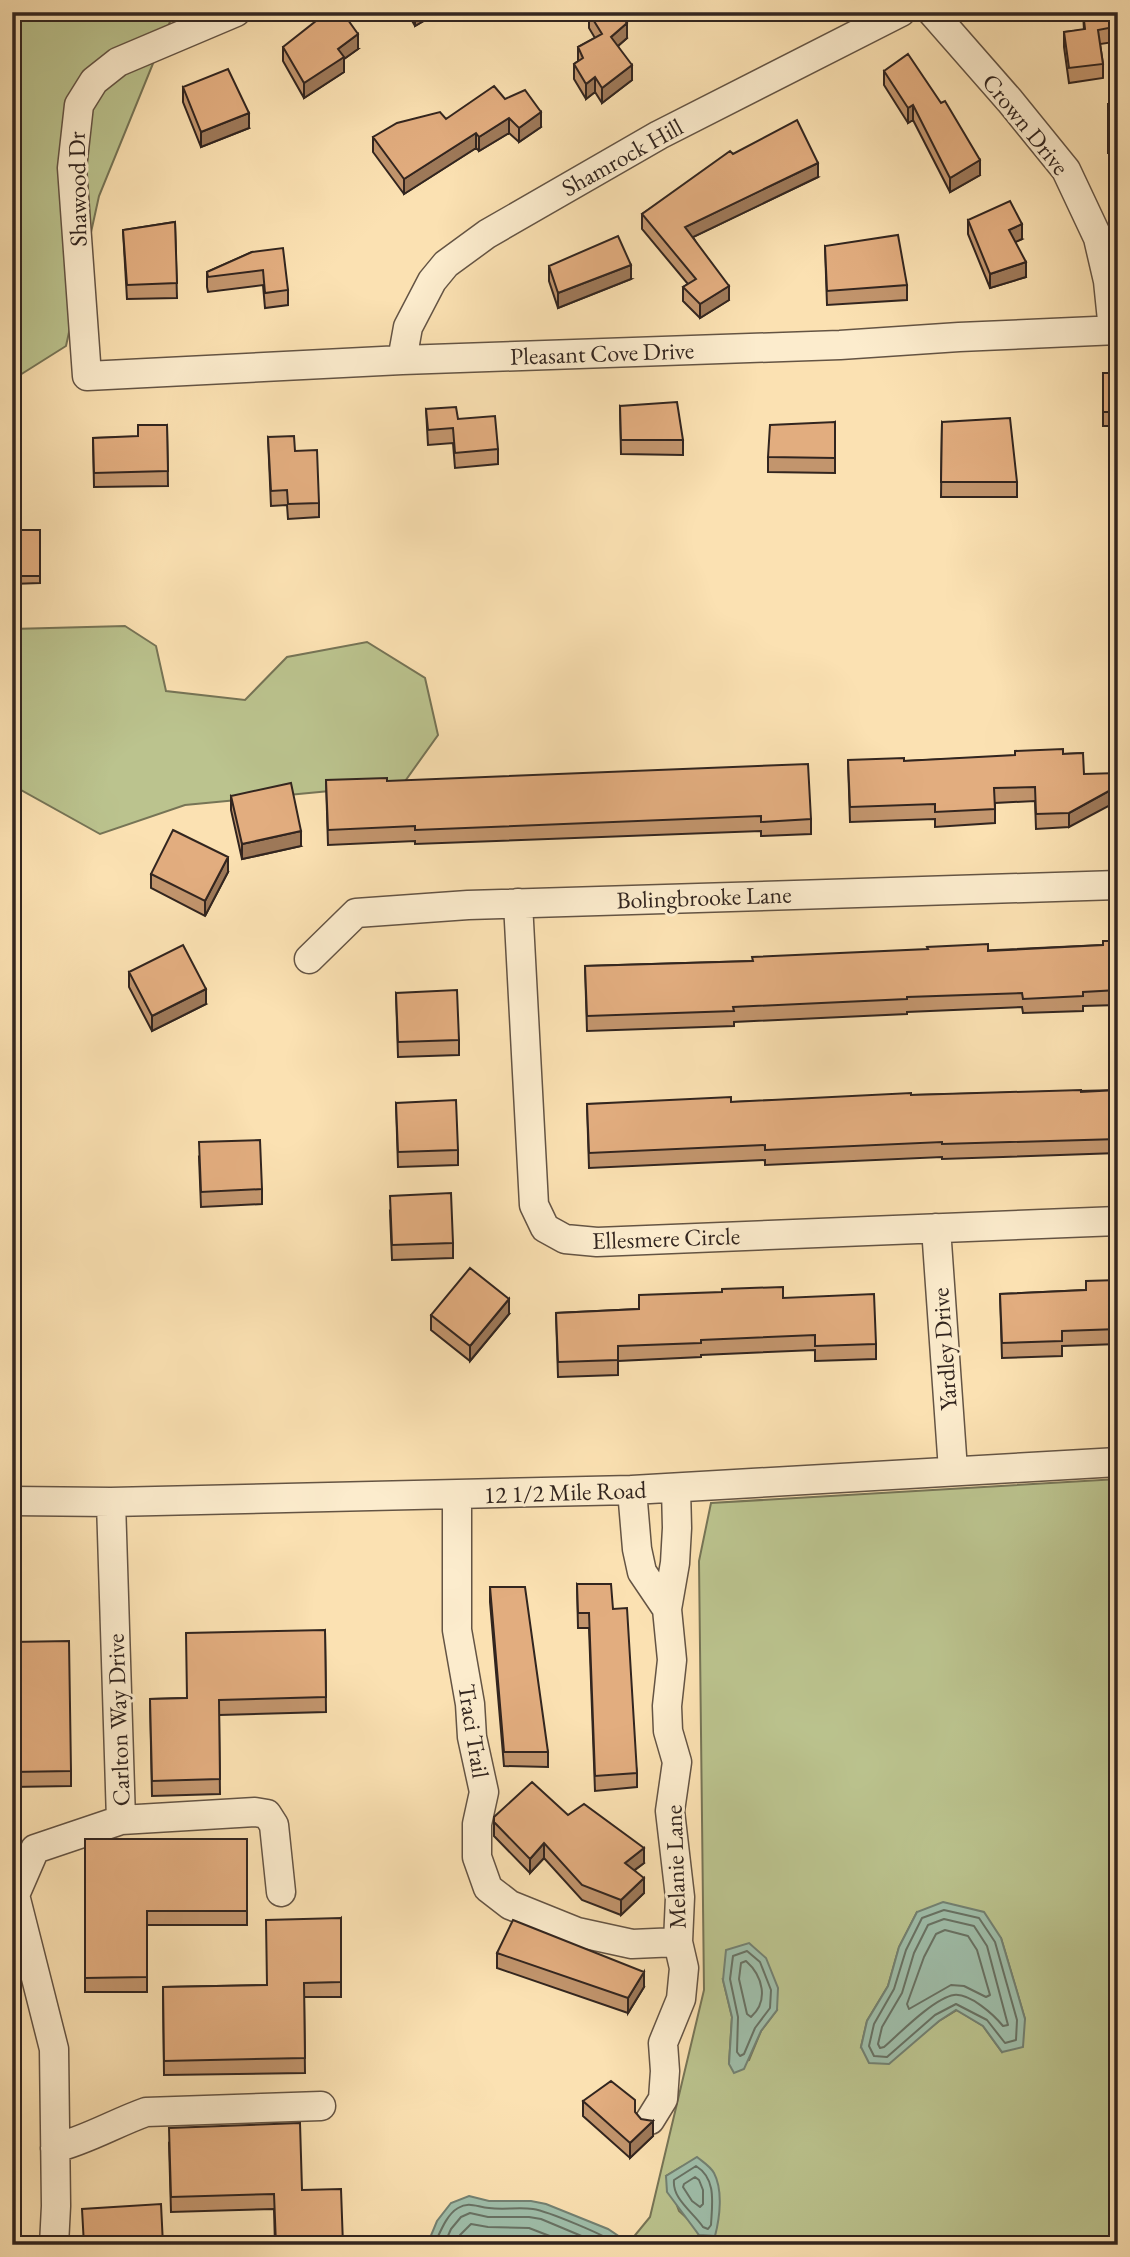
<svg xmlns="http://www.w3.org/2000/svg" width="1130" height="2257" font-family="'EB Garamond',serif">
  <rect width="100%" height="100%" fill="#fbe1b2"/>
  <filter id="stains"><feTurbulence type="fractalNoise" baseFrequency=".00286" numOctaves="4"/><feColorMatrix values="0 0 0 0 .2 0 0 0 0 .09 0 0 0 0 .02 0 0 0 .5 -.17"/></filter>
  <radialGradient id="worn" r=".72"><stop offset=".6" stop-color="#630" stop-opacity="0"/><stop offset="1" stop-color="#630" stop-opacity=".3"/></radialGradient>
  <!-- green -->
  <path fill="#bbc38e" stroke="#767456" stroke-width="2" fill-rule="evenodd" d="M12 12H174L99 196 66 346 12 380Z
    M125 626 156 646 166 691 245 700 287 657 367 642 425 678 438 735 403 784 185 805 100 834 19 789 12 788V629Z
    M1118 1479V2245H627L650 2217 704 1990 699 1561 711 1503ZM917 1912 1001 1938 1025 2019 1002 2052 983 2026 957 2010 939 2021 914 2041 861 2047 867 2021 888 1986 899 1947ZM723 1980 777 2010 761 2031 749 2060 729 2063 732 2017ZM681 2167 699 2235 691 2222 679 2211 666 2176Z"/>
  <!-- water -->
  <path fill="#9fbeaa" stroke="#738172" stroke-width="2" d="M943 1902 984 1912 1001 1938 1016 1988 1025 2019 1023 2047 1002 2052 983 2026 956 2010 939 2021 889 2064 869 2063 861 2047 867 2021 888 1986 899 1947 917 1912Z
    M749 1943 766 1958 778 1988 777 2010 761 2031 744 2069 734 2073 729 2064 732 2017 723 1980 726 1950Z
    M697 2157C703 2162 710 2166 714 2173 723 2190 720 2217 715 2236L699 2235 667 2192 666 2176Z
    M469 2196 489 2201H531L546 2204 608 2229 620 2237 627 2245H427L437 2221 451 2203Z"/>
  <g fill="none" stroke-linecap="round" stroke-linejoin="round">
    <!-- shore -->
    <path stroke="#687264" stroke-width="2" d="M944 1910 979 1918 995 1942 1017 2020 1016 2040 1005 2043 987 2020 956 2004 935 2015 887 2057 874 2056 869 2046 874 2024 894 1989 906 1950 922 1918Z
      M944 1919 974 1926 987 1946 1008 2025 1003 2026C994 2015 970 1993 954 1995 934 1998 899 2034 884 2047L880 2048 878 2044 882 2027 902 1993 914 1953 928 1925Z
      M945 1930 968 1936 977 1950 990 1995 986 1997 964 1986 951 1985 909 2009 907 2004 924 1957 936 1934Z
      M747 1951 760 1962 771 1990 770 2008 755 2028 744 2054 740 2056 737 2052 738 2017 730 1979 733 1956Z
      M746 1961C763 1976 769 2001 751 2017L747 2014 739 1979 741 1963Z
      M696 2166C717 2179 712 2204 711 2225L708 2229 703 2227C693 2212 672 2199 674 2180Z
      M695 2177 699 2180 703 2190V2204L700 2207 692 2201 683 2187 684 2184Z
      M434 2245C440 2233 446 2215 458 2208 469 2201 477 2207 489 2208 504 2210 518 2207 533 2209 547 2211 608 2236 618 2245
      M444 2245 451 2229 461 2217 470 2213 488 2217H529L541 2219 603 2245
      M456 2245 460 2235 471 2224 488 2227 529 2228 573 2245"/>
    <!-- street casing -->
    <g stroke="#645444" stroke-width="31">
      <path id="street" d="M236 12 118 62 94 81 79 105 72 168 87 376 402 360 840 345 959 337 1118 330
        M932 12 1010 101 1066 170 1098 238 1108 281 1113 330
        M402 360 408 327 432 281 446 264 487 234 659 135 901 12
        M518 903 534 1205 545 1228 565 1239 597 1242 1118 1221
        M309 959 356 913 468 905 1118 885
        M936 1228 953 1470
        M632 1490 637 1549 642 1572 667 1609
        M457 1495V1630L470 1704 472 1737 484 1792 477 1824V1857L488 1888 510 1905 577 1932 632 1944 678 1942
        M12 1501 111 1502 632 1490 1118 1462
        M121 1820 255 1812 267 1814 274 1825 281 1892
        M650 2120 663 2099 665 2071 663 2043 681 1999 684 1968 678 1942 680 1897 670 1811 677 1762 668 1731 667 1706 672 1660 667 1609 675 1563 677 1528 676 1488
        M55 2148C87 2140 115 2123 146 2112L321 2106
        M54 2245 56 2206 54 2049 15 1895 35 1849 121 1820 111 1502"/>
    </g>
    <!-- street -->
    <use href="#street" stroke="#fceccd" stroke-width="28"/>
  </g>
  <!-- wall -->
  <path fill="#c2956d" stroke="#32251f" stroke-width="2" d="M407 12H439L415 26Z
    M439 12H464L449 20Z
    M708 12H743L709 19Z
    M1083 12H1112L1114 27V42L1100 44 1103 64V78L1069 83 1064 47V32L1084 30Z
    M589 13 627 38 618 46 632 80 602 103 595 92 586 99 574 79V64L578 61V47L595 38 589 28Z
    M283 47 358 49 344 59V72L304 98 283 61Z
    M884 71 941 103 980 175 950 192 913 120 908 123 884 85Z
    M183 87 249 128 201 147 183 102Z
    M505 99 541 127 519 142 509 133 479 151 476 148 404 194 373 152V137L446 119Z
    M1108 104H1118V153H1108Z
    M733 154 818 177 693 237 729 300 700 318 683 301V287L688 284 642 229V214Z
    M968 220 1022 239 1015 242 1026 277 990 288 968 234Z
    M175 222 177 298 127 299 123 230Z
    M825 246 907 285V300L827 305Z
    M252 252 288 290V305L265 308 263 285 208 292 207 287V272Z
    M549 266 631 279 558 308 549 281Z
    M1118 366V426H1103V373H1114Z
    M620 406 683 440V455L621 454Z
    M426 409 458 419 498 449V464L455 468 453 443 428 445Z
    M835 422V473L768 472V457Z
    M942 422 1017 482V497H941Z
    M167 425 168 486 94 487 93 438 138 437Z
    M268 437 295 451 319 503V517L288 519 287 505 271 506Z
    M12 530H40V583L12 584Z
    M1083 753 1069 827 1036 829 1035 801 995 803V823L935 827V819L850 822 848 760 904 761Z
    M326 780 387 781 811 819V834L761 836V831L415 844V841L328 845Z
    M231 796 301 846 242 859 231 810Z
    M228 872 205 916 151 888V874Z
    M1118 941V1005L1083 1006V1011L1023 1013 1022 1007 907 1012V1014L734 1022V1026L587 1031 585 966 753 961 1103 945Z
    M129 972 206 1004 152 1031 129 987Z
    M396 993 459 1040V1055L398 1057Z
    M1118 1090V1153L942 1159V1157L765 1165V1160L589 1168 587 1104 731 1102 911 1095Z
    M396 1103 458 1150V1165L398 1167Z
    M199 1157 262 1189V1204L201 1207Z
    M390 1211 453 1243V1258L392 1260Z
    M1118 1280V1344L1062 1346V1356L1002 1358 1000 1294 1086 1290Z
    M783 1298 876 1344V1359L815 1361V1350L701 1355V1357L618 1361V1375L558 1377 556 1313 639 1309Z
    M509 1314 470 1361 431 1330V1315Z
    M577 1584 613 1609 637 1773V1787L595 1791 589 1628H578Z
    M490 1587 548 1752V1767L504 1766 490 1602Z
    M325 1630 326 1712 219 1715 220 1794 152 1796 150 1699 187 1698Z
    M12 1642 71 1771V1786L12 1787Z
    M568 1815 644 1863 635 1870 644 1893 621 1915 582 1900 544 1858 530 1873 494 1836V1817Z
    M85 1839H247V1925H147V1992H85Z
    M341 1918V1997H304L305 2073 164 2075 163 1987 267 1985Z
    M497 1953 644 1987 628 2013 497 1968Z
    M583 2101 635 2112 653 2136 630 2158 583 2116Z
    M169 2143 302 2190 343 2245H275L274 2209 171 2212Z"/>
  <!-- shaded-wall -->
  <path fill="#9e7959" stroke="#32251f" stroke-width="2" d="M415 12H439L415 26Z
    M449 12H464L449 20Z
    M1015 12H1039L1015 20Z
    M627 23V38L611 52V37Z
    M358 34V49L344 59V72L304 98V83L338 49Z
    M632 65V80L602 103V88Z
    M595 77V92L586 99V84Z
    M913 105V120L908 123V108Z
    M541 112V127L519 142V128Z
    M249 113V128L201 147V132Z
    M509 118V133L479 151V137Z
    M476 133V148L404 194V179Z
    M980 160V175L950 192V178Z
    M818 163V177L685 241V227Z
    M1022 224V239L1009 245V230Z
    M1026 262V277L990 288V274Z
    M631 265V279L558 308V293Z
    M729 286V300L700 318V304Z
    M1118 786V801L1069 827V813Z
    M301 831V846L242 859V844Z
    M228 857V872L205 916V901Z
    M206 989V1004L152 1031V1016Z
    M509 1299V1314L470 1361V1346Z
    M544 1843V1858L530 1873V1859Z
    M644 1848V1863L625 1877V1863Z
    M644 1878V1893L621 1915V1900Z
    M644 1972V1987L628 2013V1998Z
    M653 2121V2136L630 2158V2143Z"/>
  <!-- building -->
  <path fill="#e2ad7f" stroke="#32251f" stroke-width="2" d="M590 12H618L627 23 611 37 632 65 602 88 595 77 586 84 574 64 583 58 578 47 602 34 589 13Z
    M1083 12H1112L1114 27 1098 30 1103 64 1069 68 1064 32 1085 29Z
    M343 13 358 34 338 49 344 57 304 83 283 47 316 21Z
    M908 54 941 103 945 101 980 160 950 178 913 105 908 108 884 71Z
    M228 69 249 113 201 132 183 87Z
    M494 86 505 99 525 90 541 112 519 128 509 118 479 137 476 133 404 179 373 137 397 123 440 112 446 119Z
    M1108 104H1118V138H1108Z
    M797 120 818 163 685 227 729 286 700 304 683 287 696 279 642 214 730 151 733 154Z
    M1010 201 1022 224 1009 230 1026 262 990 274 968 220Z
    M175 222 177 283 127 285 123 230Z
    M898 235 907 285 827 291 825 246Z
    M618 236 631 265 558 293 549 266Z
    M283 248 288 290 265 293 263 270 208 277 207 272 252 252Z
    M1114 366H1118V412H1103V373H1114Z
    M677 402 683 440H621L620 406Z
    M456 407 458 419 495 416 498 449 455 453 453 428 428 430 426 409Z
    M1010 418 1017 482H941L942 422Z
    M835 422V458L768 457 770 425Z
    M138 425H167L168 471 94 473 93 438 138 436Z
    M294 436 295 451 317 450 319 503 288 504 287 490 271 491 268 437Z
    M12 530H40V576H12Z
    M1063 749V754L1083 753 1084 774 1118 773V786L1069 813 1036 814 1035 787 994 788 995 809 935 812V804L850 807 848 760 904 758V761L1015 755V751Z
    M808 764 811 819 761 822V816L415 830V826L328 830 326 780 387 778V781Z
    M291 783 301 831 242 844 231 796Z
    M173 830 228 857 205 901 151 874Z
    M1103 941H1118V990L1083 992V996L1023 999 1022 993 907 997V999L733 1007 734 1011 587 1016 585 966 753 961 752 957 928 949 927 947 988 944V951L1103 945Z
    M183 945 206 989 152 1016 129 972Z
    M457 990 459 1040 398 1042 396 993Z
    M1081 1090V1092L1118 1090V1139L942 1144V1142L765 1150V1145L589 1153 587 1104 731 1097V1102L911 1093V1095Z
    M456 1100 458 1150 398 1152 396 1103Z
    M260 1140 262 1189 201 1192 199 1142Z
    M451 1193 453 1243 392 1245 390 1196Z
    M470 1268 509 1299 470 1346 431 1315Z
    M1118 1280V1329L1062 1331V1341L1002 1343 1000 1294 1086 1290V1281Z
    M783 1287V1298L874 1294 876 1344 815 1346V1335L701 1340V1343L618 1346V1360L558 1362 556 1313 639 1309V1295L722 1292V1289Z
    M577 1584H611L613 1609 627 1608 637 1773 595 1776 589 1613H578Z
    M490 1587H525L548 1752H504Z
    M325 1630 326 1697 219 1700 220 1779 152 1781 150 1699 187 1698 186 1633Z
    M69 1641 71 1771 12 1772V1642Z
    M532 1782 568 1815 584 1804 644 1848 625 1863 644 1878 621 1900 582 1885 544 1843 530 1859 494 1822V1817Z
    M85 1839H247V1911H147V1977L85 1978Z
    M341 1918V1982L304 1983 305 2058 164 2061 163 1987 267 1985 266 1920Z
    M513 1920 644 1972 628 1998 497 1953Z
    M611 2081 635 2100V2112L641 2119 653 2121 630 2143 583 2101Z
    M300 2123 302 2190 341 2189 343 2245H276L274 2194 171 2197 169 2128Z
    M161 2204 163 2245H84L82 2209Z"/>
  <g text-anchor="middle" dominant-baseline="central" stroke-width="6" stroke-linejoin="round" paint-order="stroke">
    <!-- street labels -->
    <g font-size="24" fill="#32251f" stroke="#fceccd">
      <text transform="translate(1026 124) rotate(51)">Crown Drive</text>
      <text transform="translate(622 157) rotate(-29)">Shamrock Hill</text>
      <text transform="translate(77 189) rotate(-91)">Shawood Dr</text>
      <text transform="translate(602 353) rotate(-2)">Pleasant Cove Drive</text>
      <text transform="translate(704 897) rotate(-2)">Bolingbrooke Lane</text>
      <text transform="translate(666 1238) rotate(-2)">Ellesmere Circle</text>
      <text transform="translate(944 1349) rotate(-94)">Yardley Drive</text>
      <text transform="translate(565 1492) rotate(-2)">12 1/2 Mile Road</text>
      <text transform="translate(118 1720) rotate(-92)">Carlton Way Drive</text>
      <text transform="translate(474 1731) rotate(81)">Traci Trail</text>
      <text transform="translate(675 1867) rotate(-92)">Melanie Lane</text>
    </g>
  </g>
  <!-- margin -->
  <rect width="1130" height="2257" fill="none" stroke="#fbe1b2" stroke-width="42"/>
  <rect x="14" y="14" width="1102" height="2229" fill="none" stroke="#32251f" stroke-width="3.5"/>
  <rect x="21" y="21" width="1088" height="2215" fill="none" stroke="#32251f" stroke-width="2"/>
  <rect width="100%" height="100%" filter="url(#stains)"/>
  <rect width="100%" height="100%" fill="url(#worn)"/>
</svg>
